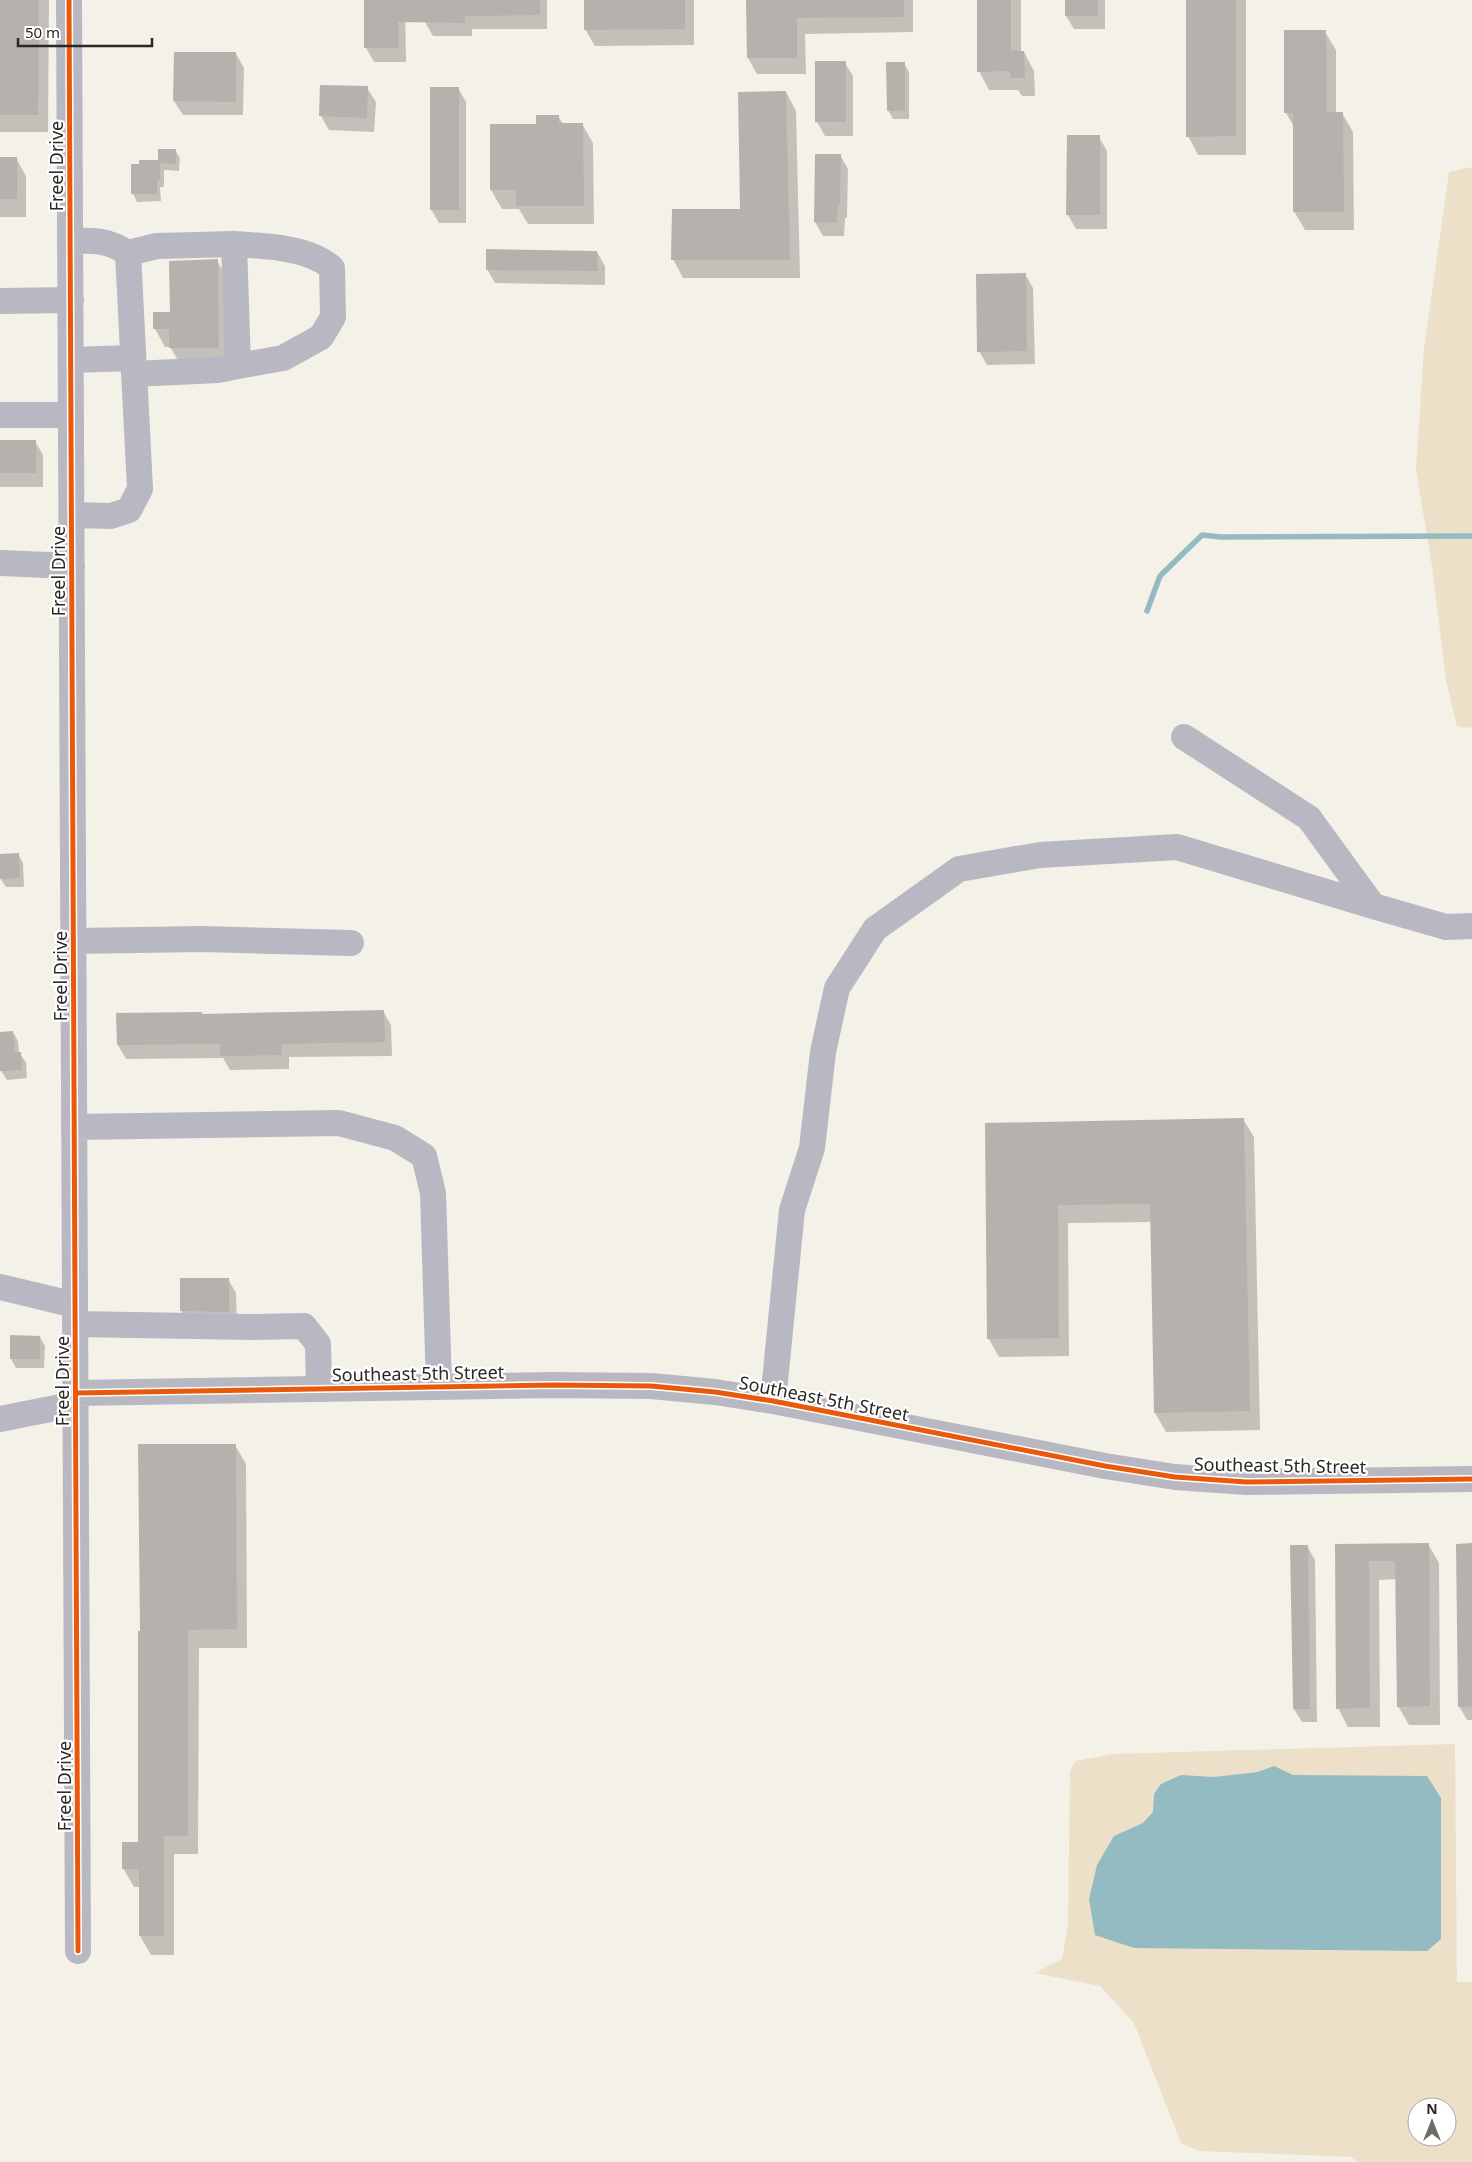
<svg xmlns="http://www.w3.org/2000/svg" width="1472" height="2162" font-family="'Noto Sans',sans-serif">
  <rect width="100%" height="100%" fill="#f4f1e9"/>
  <!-- green -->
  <path fill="#ece0c9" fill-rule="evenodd" d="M1472 167V728L1457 726 1446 680 1432 566 1416 470 1424 348 1449 172Z
    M1455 1744 1457 1982H1472V2162H1357L1351 2157 1328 2156 1198 2151 1181 2143 1134 2023 1100 1986 1035 1973 1062 1959 1068 1925 1070 1772 1075 1761 1113 1754ZM1417 2107H1447V2137H1417Z"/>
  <!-- water -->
  <path fill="#93bbc1" d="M1274 1766 1293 1775 1427 1776 1441 1798V1939L1427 1951 1134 1948 1095 1935 1089 1899 1097 1865 1114 1836 1143 1823 1153 1812 1154 1794 1161 1784 1181 1775 1214 1777 1258 1772Z"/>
  <!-- shadow -->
  <path fill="#0003" d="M0 0H49L48 132H0Z
    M365 0H405L406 62H374L366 48Z
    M425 0H547V29H472V36H433L425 22Z
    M585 0H694V45L595 46 585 29Z
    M747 0H913V32L805 34 806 74H757L748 58Z
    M978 0H1021V52H1024L1034 71 1035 96H1022L1018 90H989L979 71Z
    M1066 0H1105V29H1074L1066 16Z
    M1187 0H1246V155H1198L1188 136Z
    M1325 32 1336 50V113H1342L1353 132 1354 230H1305L1294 211V127L1286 113Z
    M236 54 244 68 243 115H183L174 101Z
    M845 63 853 76V136H825L817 122Z
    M904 63 909 72V119H893L888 110Z
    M367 88 376 102 374 132 329 130 321 116Z
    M458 88 466 102V223H439L431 209Z
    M786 92 796 111 800 278H683L673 259 741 210Z
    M558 116 563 124H582L593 143 594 224H528L519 209H502L491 190 537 125Z
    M1099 137 1107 151V229H1076L1068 215Z
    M175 150 180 158 179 171 164 170V187H160L161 201 137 202 133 194 159 161Z
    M840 155 848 169 847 218H845L844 236H823L815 222Z
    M0 158H16L26 176V217H0Z
    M597 252 605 266V285L495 283 487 269Z
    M217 261 228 279 229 366 182 367 170 347H165L155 329 171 313Z
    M1025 274 1033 288 1035 364 987 365 979 351Z
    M0 441H35L43 455V487H0Z
    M18 854 23 863 24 887H6L0 878V855Z
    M383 1011 391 1025 392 1056 289 1057V1069L230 1070 223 1058 126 1059 118 1045 202 1015Z
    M13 1032 18 1041 19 1053 26 1062 27 1078 7 1080 1 1071 0 1033Z
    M1243 1119 1254 1137 1260 1430 1166 1432 1155 1413 1152 1222 1068 1223 1069 1356 999 1357 989 1339 986 1124Z
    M228 1279 236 1293 237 1325 189 1324 181 1310Z
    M40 1337 45 1346 44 1368H16L11 1359Z
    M235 1445 246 1464 247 1648H199L198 1854H174V1955H151L140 1936V1887H134L123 1868 139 1843 141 1633Z
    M1428 1544 1439 1563 1440 1725H1409L1398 1706 1397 1579 1379 1580 1380 1727H1348L1338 1708 1336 1546Z
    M1472 1545V1720H1467L1459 1706Z
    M1307 1546 1315 1560 1317 1722H1302L1294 1709Z"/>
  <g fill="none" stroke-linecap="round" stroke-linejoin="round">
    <!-- stream -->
    <path stroke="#93bbc1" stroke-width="5.5" d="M1147 611 1160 576 1202 535 1221 537 1472 536"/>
  </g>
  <!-- building -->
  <path fill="#b5b1ac" d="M0 0H39L38 115H0Z
    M364 0H540V15L465 16V23L398 22 399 48H364Z
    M584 0H685V29L584 30Z
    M746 0H904V17L797 18V58H747Z
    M977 0H1011V51H1024L1025 78H1010V71L977 72Z
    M1065 0H1098V16H1065Z
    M1186 0H1236V136L1186 137Z
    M1284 30H1326L1327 112H1343L1344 212H1293V113H1284Z
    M174 52H236V102L173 101Z
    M815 61H846V122H815Z
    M886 62H905V110L887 111Z
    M320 85 368 86 367 118 319 116Z
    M430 87H459V210H430Z
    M786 91 790 260H671L672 209H740L738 92Z
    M536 115H559V123H583L584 206H516V190H490V124H536Z
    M1067 135H1100V215H1066Z
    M158 149H176V164L160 163V180H157V194H131V164H139V160H158Z
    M815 154H841L840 204H838L837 223 814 222Z
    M0 157H17V199H0Z
    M486 249 597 251 598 271 486 270Z
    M218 259 219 348H169V329H153V312H170L169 261Z
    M1026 273 1027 351 977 352 976 274Z
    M0 440H36V473H0Z
    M19 853 20 878 0 879V854Z
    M384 1010 385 1042 282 1044V1055L220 1056V1044L117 1045 116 1013 202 1012V1014Z
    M13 1031 15 1052H21L22 1070 0 1071V1032Z
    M1244 1118 1250 1411 1154 1413 1150 1204 1058 1205 1059 1338 987 1339 985 1123Z
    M180 1278H229V1312L180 1311Z
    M10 1335 40 1336V1359H10Z
    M138 1444H236L237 1629 188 1630V1836H164V1936H139V1869H122V1842H138V1631H140Z
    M1429 1543 1430 1706 1397 1707 1395 1561H1369L1370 1708 1336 1709 1335 1544Z
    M1472 1543V1706L1458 1707 1456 1544Z
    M1290 1545H1308L1310 1709H1293Z"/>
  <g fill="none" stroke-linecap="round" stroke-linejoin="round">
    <!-- minor -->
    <path stroke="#b8b8c2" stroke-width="26" d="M69 0 78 1951
      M70 241C95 240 107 240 128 253L140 489 129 510 111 516 72 515
      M234 244C264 246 309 247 332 268L333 317 321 337 283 358 238 366
      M128 253 157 246 234 244 238 366 218 370 134 374
      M0 301 71 300
      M71 360 133 358
      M0 415H71
      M0 563 72 566
      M1184 737 1309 818 1373 906 1446 927 1472 926
      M74 941 202 939 351 943
      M74 1127 339 1123 395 1138 424 1156 433 1193 439 1386
      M0 1287 75 1305
      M75 1324 252 1327 304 1326 318 1344 319 1388
      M76 1393 553 1385 651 1386 715 1392 773 1401 1105 1466 1175 1477 1246 1482 1472 1479
      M773 1401 792 1210 812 1148 823 1052 837 988 875 929 959 869 1040 855 1177 847 1373 906
      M0 1419 76 1404"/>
    <!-- cycleway casing -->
    <g stroke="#fff" stroke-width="8">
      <path id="cycleway" d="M69 0 78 1951
        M76 1393 553 1385 651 1386 715 1392 773 1401 1105 1466 1175 1477 1246 1482 1472 1479"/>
    </g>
    <!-- cycleway -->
    <use href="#cycleway" stroke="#e8590c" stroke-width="5"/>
  </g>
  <g text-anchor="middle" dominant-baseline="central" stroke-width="4.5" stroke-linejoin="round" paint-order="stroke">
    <!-- street labels -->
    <g font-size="18" fill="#2b2823" stroke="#fff">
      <text transform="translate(56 166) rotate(-90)">Freel Drive</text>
      <text transform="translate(58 571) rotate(-90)">Freel Drive</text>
      <text transform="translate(60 976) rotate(-90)">Freel Drive</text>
      <text transform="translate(418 1373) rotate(-1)">Southeast 5th Street</text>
      <text transform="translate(62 1381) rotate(-90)">Freel Drive</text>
      <text transform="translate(824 1398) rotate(11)">Southeast 5th Street</text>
      <text transform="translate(1280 1465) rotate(1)">Southeast 5th Street</text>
      <text transform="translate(64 1786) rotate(-90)">Freel Drive</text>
    </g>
  </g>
  <!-- north arrow -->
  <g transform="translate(1432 2122)"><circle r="24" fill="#ffffff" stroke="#aaa9a7"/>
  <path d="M0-4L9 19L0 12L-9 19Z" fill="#716e68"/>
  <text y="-8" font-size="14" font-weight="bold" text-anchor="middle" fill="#2b2823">N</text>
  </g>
  <!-- scale -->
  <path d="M18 38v8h134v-8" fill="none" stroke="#2b2823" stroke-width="2.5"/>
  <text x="25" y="38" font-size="15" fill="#2b2823" stroke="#ffffff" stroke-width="4" paint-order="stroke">50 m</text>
</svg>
